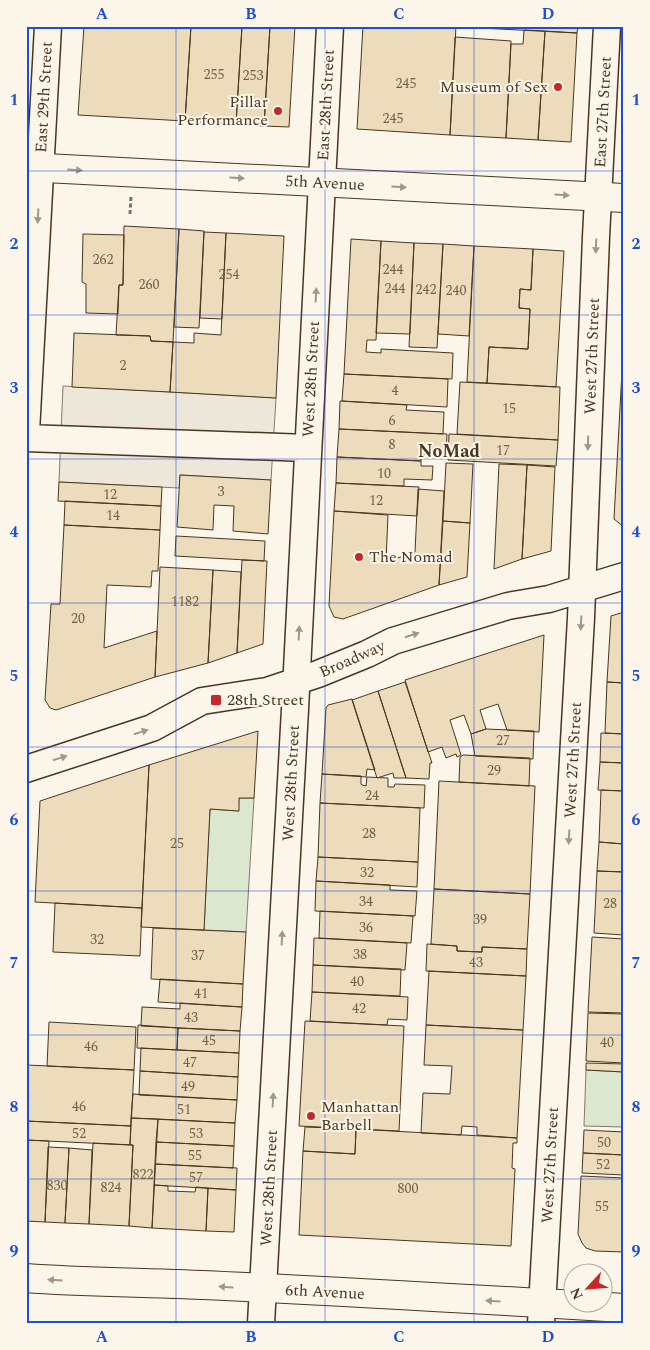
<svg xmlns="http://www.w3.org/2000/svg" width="650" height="1350" font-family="Spectral,serif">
  <rect width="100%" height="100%" fill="#fbf6e9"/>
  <!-- green -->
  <path fill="#dce7d0" stroke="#887966" d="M239 798H254L246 932 204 930 210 809 238 811Z
    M586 1070 624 1072V1127L584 1126Z"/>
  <!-- parking -->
  <path fill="#ede7d9" stroke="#887966" d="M63 386 276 398 271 480 180 475 179 488 59 482Z"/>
  <!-- building -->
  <path fill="#ecdcbc" stroke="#4a3520" d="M84 26H191L185 121 78 115Z
    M191 26H242L236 124 185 121Z
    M242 26H270L264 126 236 124Z
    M270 26H295L289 127 264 126Z
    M363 26H456L450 135 357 129Z
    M480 26H578L577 33 480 28Z
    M524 30 545 31 538 140 506 138 511 44H523Z
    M545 31 577 33 571 142 538 140Z
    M455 37 511 41 506 138 450 135Z
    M124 226 179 229 173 342 151 341 150 336 116 335 119 285H123Z
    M179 229 204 231 199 328 174 327Z
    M204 232 226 233 222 319 200 318Z
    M226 233 284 236 276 398 170 392 173 342 194 343V333L221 335Z
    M83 234 124 235 123 285H119L118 314 86 313V284L82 282Z
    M351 239 381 241 376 340H367L366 352 381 353V349L453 353 452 379 344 374Z
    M381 241 414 243 410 334 376 333Z
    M414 243 443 244 437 348 409 347Z
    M443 244 474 246 469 336 438 334Z
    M474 246 533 249 531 290 520 289 519 308 530 309 528 349 489 347 487 383 467 382Z
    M533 249 564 251 556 387 487 383 489 347 528 349 530 309 519 308 520 289 531 290Z
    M74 333 150 336 151 341 173 342 170 392 72 387Z
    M624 334V527L614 519Z
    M344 374 448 379 447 407 342 401Z
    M460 382 560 387 558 440 457 434Z
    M340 401 407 405 406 410 444 412 443 434 339 429Z
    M339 429 447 434 446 456 421 454V461L337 457Z
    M449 434 558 440 556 466 448 460Z
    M337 457 421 461V466H433L432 480 404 479V486L336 483Z
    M446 463 473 464 470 523 443 521Z
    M499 464 527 465 522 559 494 569Z
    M527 465 555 467 551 551 522 559Z
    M180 475 271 480 268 534 233 531 234 506 214 505 213 530 177 527Z
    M59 482 162 487 161 506 58 501Z
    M336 483 419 487 417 516 334 511Z
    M418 489 444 491 439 585 343 619 334 617 329 606 334 511 388 515 386 562 415 552Z
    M65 501 161 506 160 530 64 525Z
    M443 521 470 523 467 577 439 585Z
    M64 525 160 530 158 571H152L151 587 107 585 104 648 157 631 155 677 56 710 50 708 45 700 51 604H60Z
    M176 536 265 541 264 561 175 556Z
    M242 560 267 561 263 644 237 653Z
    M160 567 213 570 208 663 155 677Z
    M213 570 241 572 237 653 208 663Z
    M624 612V683L607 682 611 616Z
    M544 635 539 732 507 730 498 704 480 710 486 729 471 734 464 715 450 720 461 755 457 757 456 754 446 758 442 747 428 752 405 680Z
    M405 682 432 763H430L429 779 406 778 378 691Z
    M607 682 624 683V734L605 733Z
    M378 691 406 778H394L393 773 377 778 352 700Z
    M352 699 375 770 367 769 366 777 322 774 326 708 328 705Z
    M486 729 534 731 533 759 475 756 471 734Z
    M258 731 254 798H239V811L210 809 204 930 141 927 149 765Z
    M601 733 624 734V763L600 762Z
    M463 755 530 758 529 786 459 782 460 757Z
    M600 762 624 763V791L598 790Z
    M149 765 142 908 35 902 40 801Z
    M322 774 361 776V784L362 785 366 786 367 777 388 778V787H394L395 784 425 785 424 808 320 803Z
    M439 781 535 786 530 894 434 889Z
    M601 790 624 791V844L599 842Z
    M320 803 420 808 418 862 318 857Z
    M599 842 624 844V872L597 871Z
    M318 857 418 862 417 887 316 881Z
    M597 871 624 872V935L594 933Z
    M316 881 390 885V890L417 891 415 916 315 911Z
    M434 889 530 894 527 949 482 947V952L457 951V946L431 944Z
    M55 903 142 908 140 956 53 952Z
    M320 911 413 916 411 943 319 938Z
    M153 928 246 932 243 984 151 979Z
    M592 937 624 939V1013L588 1012Z
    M314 938 407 943 405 970 313 965Z
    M427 944 457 946V951L482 952V947L527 949 526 976 426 971Z
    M313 965 401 969 400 996 312 992Z
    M429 971 526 976 523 1030 426 1025Z
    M160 979 243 984 242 1007 158 1002Z
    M312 992 408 997 407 1020 388 1019 387 1025 310 1021Z
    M180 1003 242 1007 240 1031 141 1026 142 1007 180 1009Z
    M588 1013 624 1014V1063L586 1061Z
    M305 1021 404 1026 399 1131 299 1126Z
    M49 1022 136 1027 134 1070 47 1066Z
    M138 1025 178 1028 177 1050 137 1048Z
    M426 1025 523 1030 517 1138 477 1135V1127L462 1126 461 1135 421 1133 423 1093 450 1094 452 1066 424 1065Z
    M178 1028 240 1031 239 1053 177 1050Z
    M141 1048 239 1053 238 1077 140 1071Z
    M586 1063 624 1064V1072L586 1070Z
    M27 1065 134 1070 131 1126 26 1121Z
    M140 1071 238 1077 237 1100 139 1095Z
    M133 1094 237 1100 235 1123 131 1118Z
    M131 1118 158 1119 152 1228 129 1226 133 1145H130Z
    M158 1119 235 1123 234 1146 156 1142Z
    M26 1121 131 1126 130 1145 26 1140Z
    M305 1127 356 1129 355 1154 303 1151Z
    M356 1129 517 1138V1143H513L512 1168 515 1169 511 1246 299 1235 303 1151 355 1154Z
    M584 1130 624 1132V1155L583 1153Z
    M26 1140 49 1141 45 1222 26 1221Z
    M156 1142 234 1146 233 1168 155 1164Z
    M93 1143 133 1145 129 1226 89 1224Z
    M48 1147 69 1148 65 1223 45 1222Z
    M69 1148 92 1150 89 1224 65 1223Z
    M583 1153 624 1155V1175L582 1173Z
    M155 1164 237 1168 236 1190 154 1185Z
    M581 1176 624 1178V1252L595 1251 586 1248 582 1243 578 1234Z
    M154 1185 168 1186V1191L195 1192 196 1187 208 1188 206 1231 152 1228Z
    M208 1188 236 1190 234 1232 206 1231Z"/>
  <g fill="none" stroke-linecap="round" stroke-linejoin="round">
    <!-- minor casing -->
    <g stroke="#4a3520" stroke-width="29">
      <path id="minor" d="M26 432 48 26
        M26 438 307 448
        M26 769 152 728 202 701 267 691 318 674 367 654 393 641 508 606 549 599 624 576
        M261 1324 295 709 330 26
        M541 1324 581 618 596 237 607 26"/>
    </g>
    <!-- major casing -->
    <g stroke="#4a3520" stroke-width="30">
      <path id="major" d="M26 167 624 198
        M26 1278C77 1282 127 1282 178 1284 326 1290 475 1299 624 1308"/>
    </g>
    <!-- path -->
    <path stroke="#7f6f5c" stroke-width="3" stroke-dasharray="4 2.5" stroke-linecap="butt" d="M130 214 131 197"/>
    <!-- minor -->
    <use href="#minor" stroke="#fbf6e9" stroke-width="26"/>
    <!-- major -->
    <use href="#major" stroke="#fbf6e9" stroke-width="28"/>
  </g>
  <!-- one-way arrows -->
  <defs><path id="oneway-solid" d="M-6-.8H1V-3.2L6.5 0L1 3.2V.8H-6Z" transform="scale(1.25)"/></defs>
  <g fill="#a29684">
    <use href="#oneway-solid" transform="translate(75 170) rotate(3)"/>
    <use href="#oneway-solid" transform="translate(237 178) rotate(3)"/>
    <use href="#oneway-solid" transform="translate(399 187) rotate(3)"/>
    <use href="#oneway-solid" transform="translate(562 195) rotate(3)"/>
    <use href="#oneway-solid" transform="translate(38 216) rotate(93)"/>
    <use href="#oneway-solid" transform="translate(596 246) rotate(92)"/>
    <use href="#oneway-solid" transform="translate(316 295) rotate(-87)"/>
    <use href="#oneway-solid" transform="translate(588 443) rotate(92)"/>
    <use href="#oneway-solid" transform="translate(581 623) rotate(93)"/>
    <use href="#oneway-solid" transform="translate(299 633) rotate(-87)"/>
    <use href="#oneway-solid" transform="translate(412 635) rotate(-17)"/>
    <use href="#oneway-solid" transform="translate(141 732) rotate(-18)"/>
    <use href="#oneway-solid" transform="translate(60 758) rotate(-18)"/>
    <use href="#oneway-solid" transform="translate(569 837) rotate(93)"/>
    <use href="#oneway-solid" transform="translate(282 938) rotate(-87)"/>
    <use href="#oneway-solid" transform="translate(273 1100) rotate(-87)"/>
    <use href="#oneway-solid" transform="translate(55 1280) rotate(-176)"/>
    <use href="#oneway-solid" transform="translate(226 1287) rotate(-177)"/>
    <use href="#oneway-solid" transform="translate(493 1301) rotate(-177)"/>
  </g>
  <!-- grid -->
  <path fill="none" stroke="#1d4ed8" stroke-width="1" stroke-opacity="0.55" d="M176 26V1324M325 26V1324M474 26V1324M26 171H624M26 315H624M26 459H624M26 603H624M26 747H624M26 891H624M26 1035H624M26 1179H624"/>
  <!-- markers -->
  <g fill="#c62828" stroke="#fbf6e9" stroke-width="2">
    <circle cx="558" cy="87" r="5"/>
    <circle cx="278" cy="111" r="5"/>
    <circle cx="359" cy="557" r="5"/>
    <rect x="210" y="694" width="12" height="12" rx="2.5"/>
    <circle cx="311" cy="1116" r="5"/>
  </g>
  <g text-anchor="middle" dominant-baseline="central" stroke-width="4" stroke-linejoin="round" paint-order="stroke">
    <!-- number labels -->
    <g font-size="14" fill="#725f47">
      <text x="214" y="74">255</text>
      <text x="253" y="75">253</text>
      <text x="406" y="83">245</text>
      <text x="393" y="118">245</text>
      <text x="103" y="259">262</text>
      <text x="393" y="269">244</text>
      <text x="229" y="274">254</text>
      <text x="149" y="284">260</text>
      <text x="395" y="288">244</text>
      <text x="426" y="289">242</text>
      <text x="456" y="290">240</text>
      <text x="123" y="365">2</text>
      <text x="395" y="390">4</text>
      <text x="509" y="408">15</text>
      <text x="392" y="420">6</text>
      <text x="392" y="444">8</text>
      <text x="503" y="450">17</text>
      <text x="384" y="473">10</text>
      <text x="221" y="491">3</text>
      <text x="110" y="494">12</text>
      <text x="376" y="500">12</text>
      <text x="113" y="515">14</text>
      <text x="185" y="601">1182</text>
      <text x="78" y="618">20</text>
      <text x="503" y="740">27</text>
      <text x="494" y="770">29</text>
      <text x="372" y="795">24</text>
      <text x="369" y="833">28</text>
      <text x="177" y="843">25</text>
      <text x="367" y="872">32</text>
      <text x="366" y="901">34</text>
      <text x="610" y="903">28</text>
      <text x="480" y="919">39</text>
      <text x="366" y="927">36</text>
      <text x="97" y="939">32</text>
      <text x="360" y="954">38</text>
      <text x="198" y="955">37</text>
      <text x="476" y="962">43</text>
      <text x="357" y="981">40</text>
      <text x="201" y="993">41</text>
      <text x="359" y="1008">42</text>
      <text x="191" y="1017">43</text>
      <text x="209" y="1040">45</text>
      <text x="607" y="1042">40</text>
      <text x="91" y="1046">46</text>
      <text x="190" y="1062">47</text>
      <text x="188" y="1086">49</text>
      <text x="79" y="1106">46</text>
      <text x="184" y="1109">51</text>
      <text x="79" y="1133">52</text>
      <text x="196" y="1133">53</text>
      <text x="604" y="1142">50</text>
      <text x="195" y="1155">55</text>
      <text x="603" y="1164">52</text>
      <text x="143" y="1174">822</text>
      <text x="196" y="1177">57</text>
      <text x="57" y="1185">830</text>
      <text x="111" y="1187">824</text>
      <text x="408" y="1188">800</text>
      <text x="602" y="1206">55</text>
    </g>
    <!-- poi labels -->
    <g font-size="16" fill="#4a3520" stroke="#fbf6e9" text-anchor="start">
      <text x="548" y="87" text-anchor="end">Museum of Sex</text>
      <text x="268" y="102" text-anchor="end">Pillar<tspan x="268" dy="18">Performance</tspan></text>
      <text x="369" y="557">The Nomad</text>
      <text x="227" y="700">28th Street</text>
      <text x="321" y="1107">Manhattan<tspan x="321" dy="18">Barbell</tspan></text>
    </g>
    <!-- street labels -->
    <g font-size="16" fill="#4a3520" stroke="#fbf6e9">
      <text transform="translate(44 97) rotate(-87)">East 29th Street</text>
      <text transform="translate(326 105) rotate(-87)">East 28th Street</text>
      <text transform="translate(603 112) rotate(-87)">East 27th Street</text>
      <text transform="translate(325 183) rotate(3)">5th Avenue</text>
      <text transform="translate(592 356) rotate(-88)">West 27th Street</text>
      <text transform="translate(311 379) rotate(-87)">West 28th Street</text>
      <text transform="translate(352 659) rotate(-24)">Broadway</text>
      <text transform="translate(573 760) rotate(-87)">West 27th Street</text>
      <text transform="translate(291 783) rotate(-87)">West 28th Street</text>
      <text transform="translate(550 1165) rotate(-87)">West 27th Street</text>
      <text transform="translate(269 1188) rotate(-87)">West 28th Street</text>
      <text transform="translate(325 1292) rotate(3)">6th Avenue</text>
    </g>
    <!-- neighbourhood labels -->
    <g font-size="18" font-weight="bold" fill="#4a3520" stroke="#fbf6e9">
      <text x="449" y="451">NoMad</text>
    </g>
  </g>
  <!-- border -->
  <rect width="650" height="1350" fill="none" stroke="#fbf6e9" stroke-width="55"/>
  <!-- north arrow -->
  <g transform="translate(588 1288) rotate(244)"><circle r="24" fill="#fbf6e9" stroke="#b4a999"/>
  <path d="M0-4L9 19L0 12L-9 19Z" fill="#c62828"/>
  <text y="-8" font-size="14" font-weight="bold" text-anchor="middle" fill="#4a3520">N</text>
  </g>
  <rect x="28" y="28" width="594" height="1294" fill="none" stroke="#1d4ed8" stroke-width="2"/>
  <g font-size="16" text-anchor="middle" font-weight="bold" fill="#1d4ed8">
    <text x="102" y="19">A</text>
    <text x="251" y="19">B</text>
    <text x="399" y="19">C</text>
    <text x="548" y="19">D</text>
    <text x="14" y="105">1</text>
    <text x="636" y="105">1</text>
    <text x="14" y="249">2</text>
    <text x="636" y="249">2</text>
    <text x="14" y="393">3</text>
    <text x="636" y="393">3</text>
    <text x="14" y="537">4</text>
    <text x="636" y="537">4</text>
    <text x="14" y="681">5</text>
    <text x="636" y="681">5</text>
    <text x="14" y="825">6</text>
    <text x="636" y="825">6</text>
    <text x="14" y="968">7</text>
    <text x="636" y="968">7</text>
    <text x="14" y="1112">8</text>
    <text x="636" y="1112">8</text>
    <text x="14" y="1256">9</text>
    <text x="636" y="1256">9</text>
    <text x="102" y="1342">A</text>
    <text x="251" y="1342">B</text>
    <text x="399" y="1342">C</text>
    <text x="548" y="1342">D</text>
  </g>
</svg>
